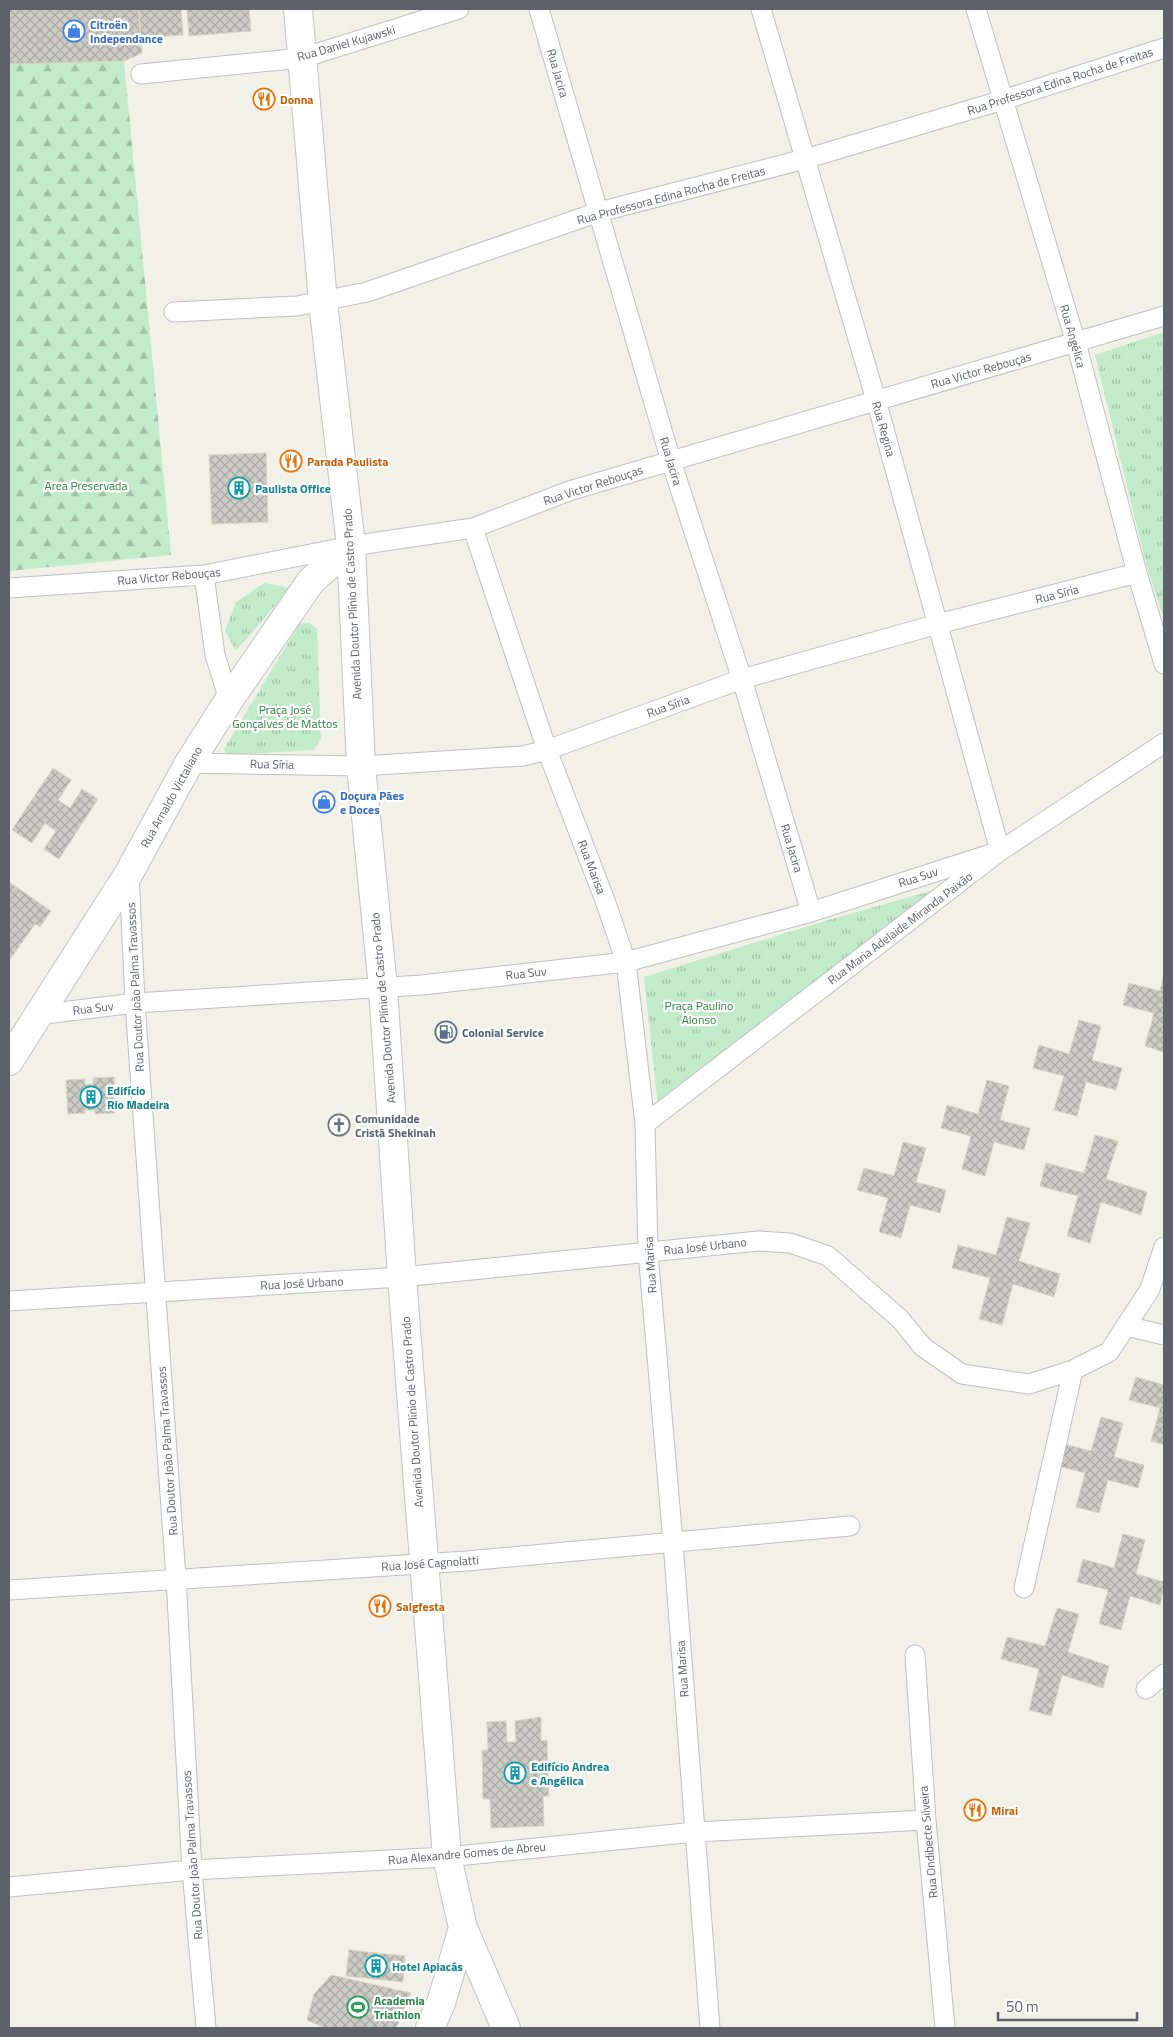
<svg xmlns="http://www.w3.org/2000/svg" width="1173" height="2037" font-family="'Titillium Web',sans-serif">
  <defs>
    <pattern id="forest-firs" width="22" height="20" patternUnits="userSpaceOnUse" patternTransform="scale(1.25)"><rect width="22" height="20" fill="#c2ebc9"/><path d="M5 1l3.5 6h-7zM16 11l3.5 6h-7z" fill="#a1c2a7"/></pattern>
    <pattern id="park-tufts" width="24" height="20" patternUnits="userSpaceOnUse" patternTransform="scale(1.25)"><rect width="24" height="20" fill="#c2ebc9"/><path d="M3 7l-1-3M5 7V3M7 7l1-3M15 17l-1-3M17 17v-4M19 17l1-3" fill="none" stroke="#a1c2a7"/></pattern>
    <pattern id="building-cross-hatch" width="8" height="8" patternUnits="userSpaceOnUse" patternTransform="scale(1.25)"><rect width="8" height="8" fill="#cdccc4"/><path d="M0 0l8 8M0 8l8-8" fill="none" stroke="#aaa9a3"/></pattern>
  </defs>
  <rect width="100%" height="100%" fill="#f2f1e7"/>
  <!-- forest -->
  <path fill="url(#forest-firs)" d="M124 61 171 555 9 571V64Z"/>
  <!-- park -->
  <path fill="url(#park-tufts)" d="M1164 332V619L1146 564 1095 355Z
    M264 583 290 588 236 651 225 631 236 602Z
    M300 623H310L317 629 321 738 314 750 227 755 224 749Z
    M945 887 658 1106 644 977 825 921Z"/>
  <!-- building -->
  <path fill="url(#building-cross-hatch)" stroke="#d8d5c4" d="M9 9H138L142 53 124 61 9 64Z
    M139 9H181L183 35 141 38Z
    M187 9H249L251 31 189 36Z
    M266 453 268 522 212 524 209 455Z
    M53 768 71 780 58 800 70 808 82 789 98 799 59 859 44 849 56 831 45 823 32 843 12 830Z
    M9 882 51 911 40 927 35 924 9 961Z
    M1164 974V1052L1145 1046 1154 1013 1123 1005 1129 983 1160 991Z
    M1079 1020 1101 1026 1092 1060 1122 1068 1116 1090 1086 1082 1077 1116 1054 1110 1064 1076 1033 1068 1039 1045 1069 1054Z
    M114 1077 115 1113 95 1114 94 1110H85V1113L68 1114 66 1080 85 1079V1085L93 1084V1078Z
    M987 1080 1009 1086 1000 1120 1030 1128 1024 1150 994 1142 985 1176 962 1169 971 1136 941 1128 947 1105 978 1114Z
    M1095 1135 1118 1141 1106 1179 1147 1192 1141 1215 1101 1202 1090 1243 1067 1236 1078 1196 1040 1186 1046 1163 1084 1173Z
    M903 1142 926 1148 916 1182 946 1190 940 1213 910 1205 901 1238 879 1232 888 1198 857 1190 864 1168 894 1176Z
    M1007 1217 1030 1223 1019 1261 1060 1274 1054 1297 1013 1284 1002 1325 979 1319 990 1278 952 1268 958 1245 996 1255Z
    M1136 1377 1164 1385V1445L1151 1441 1160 1408 1129 1400Z
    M1101 1417 1123 1423 1114 1457 1144 1465 1138 1488 1108 1480 1099 1513 1076 1507 1085 1473 1055 1465 1061 1443 1091 1451Z
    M1123 1534 1145 1540 1136 1574 1164 1582V1588L1160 1605 1130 1596 1121 1630 1099 1624 1108 1590 1077 1582 1083 1559 1114 1568Z
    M1057 1608 1079 1614 1068 1652 1109 1666 1103 1688 1062 1675 1051 1716 1029 1710 1039 1669 1001 1659 1007 1637 1045 1646Z
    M541 1717V1741L547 1740 549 1796H543L544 1826 491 1828 490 1799H483L482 1750H488L487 1722 506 1721 507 1742H516L515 1721Z
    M349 1950 405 1956 403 1982 346 1976Z
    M331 1975 411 1993 396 2028H325L307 2020 314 1994Z"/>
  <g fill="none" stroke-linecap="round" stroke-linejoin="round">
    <!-- street casing -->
    <g stroke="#bec0c7" stroke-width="21">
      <path id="street" d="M539 9 671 461 742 679 811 912
        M761 9 876 400 1000 851
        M976 9 1076 343 1137 573 1164 664
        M141 74 302 58 459 9
        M174 312 297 306 367 292 599 212 805 159 1003 100 1164 48
        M473 528 547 750 606 903 626 962 645 1124 648 1252 673 1542 710 2028
        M204 575 215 655 229 700
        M9 588 204 575 351 546 473 528 569 491 1164 316
        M189 763 361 766 523 756 547 750 742 679 938 624 1137 573
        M129 873 135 1003 176 1578 192 1870 206 2028
        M37 1015 135 1003 422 985 626 962 811 912 1000 851
        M645 1124 1000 851 1164 743
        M9 1301 402 1277 758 1241 790 1243 828 1256 900 1319 923 1347 962 1374 1029 1384 1073 1370 1109 1352 1150 1289 1164 1247
        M1126 1326 1164 1335
        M1024 1588 1073 1370
        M9 1590 467 1561 850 1526
        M915 1655 926 1820 945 2028
        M1146 1689 1164 1674
        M9 1887 192 1870 447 1857 695 1832 926 1820"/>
    </g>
    <!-- secondary casing -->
    <g stroke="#c1c3cb" stroke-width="30">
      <path id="secondary" d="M298 9 323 302 351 546 361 766 383 988 402 1277 447 1857 463 1928 506 2028
        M9 1061 129 873 189 763 229 700 311 581 351 546
        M430 2028 441 2003 463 1928"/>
    </g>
    <!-- street -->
    <use href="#street" stroke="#fff" stroke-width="19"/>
    <!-- secondary -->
    <use href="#secondary" stroke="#fff" stroke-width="28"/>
  </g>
  <!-- icons -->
  <defs>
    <g id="shop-ring" transform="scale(1.125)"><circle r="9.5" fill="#fff" stroke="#3f7fe0" stroke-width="1.5"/><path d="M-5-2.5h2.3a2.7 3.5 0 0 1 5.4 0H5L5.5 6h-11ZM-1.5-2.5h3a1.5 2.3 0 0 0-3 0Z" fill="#3f7fe0"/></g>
    <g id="restaurant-ring" transform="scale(1.125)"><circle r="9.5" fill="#fff" stroke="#e8710a" stroke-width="1.5"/><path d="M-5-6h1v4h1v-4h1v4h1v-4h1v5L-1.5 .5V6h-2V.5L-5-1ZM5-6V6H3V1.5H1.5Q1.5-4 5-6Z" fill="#e8710a"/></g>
    <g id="building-ring" transform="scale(1.125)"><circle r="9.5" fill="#fff" stroke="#0f9aa8" stroke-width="1.5"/><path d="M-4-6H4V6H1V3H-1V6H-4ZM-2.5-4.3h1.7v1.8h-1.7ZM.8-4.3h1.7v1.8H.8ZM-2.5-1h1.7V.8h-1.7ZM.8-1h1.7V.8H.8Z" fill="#0f9aa8"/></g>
    <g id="fuel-ring" transform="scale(1.125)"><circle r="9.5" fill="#fff" stroke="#5c6f8a" stroke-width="1.5"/><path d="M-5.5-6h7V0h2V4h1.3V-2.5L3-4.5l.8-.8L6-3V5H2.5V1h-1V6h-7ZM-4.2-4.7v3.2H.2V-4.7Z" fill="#5c6f8a"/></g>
    <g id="church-ring" transform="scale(1.125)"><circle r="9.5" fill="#fff" stroke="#6b7280" stroke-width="1.5"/><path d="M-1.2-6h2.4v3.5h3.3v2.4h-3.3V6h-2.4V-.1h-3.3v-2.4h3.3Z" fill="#6b7280"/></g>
    <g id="stadium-ring" transform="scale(1.125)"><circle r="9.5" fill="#fff" stroke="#2e9e5b" stroke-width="1.5"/><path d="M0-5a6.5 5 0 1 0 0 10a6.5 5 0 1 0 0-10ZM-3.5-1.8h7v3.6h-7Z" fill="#2e9e5b"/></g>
  </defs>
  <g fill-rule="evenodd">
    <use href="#shop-ring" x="74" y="31"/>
    <use href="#restaurant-ring" x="264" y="99"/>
    <use href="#restaurant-ring" x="291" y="461"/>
    <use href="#building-ring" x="239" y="488"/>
    <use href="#shop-ring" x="324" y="802"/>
    <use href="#fuel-ring" x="446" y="1032"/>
    <use href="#building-ring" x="91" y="1097"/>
    <use href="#church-ring" x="339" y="1125"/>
    <use href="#restaurant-ring" x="380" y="1606"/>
    <use href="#building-ring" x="515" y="1773"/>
    <use href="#restaurant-ring" x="975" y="1810"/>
    <use href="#building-ring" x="376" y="1966"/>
    <use href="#stadium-ring" x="358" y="2007"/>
  </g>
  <g text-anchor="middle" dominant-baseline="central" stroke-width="4.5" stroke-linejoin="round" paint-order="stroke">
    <!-- shop labels -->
    <g font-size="12" font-weight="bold" fill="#366cbe" stroke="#fff" text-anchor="start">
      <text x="90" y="24">Citroën<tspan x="90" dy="14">Independance</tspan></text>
      <text x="340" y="795">Doçura Pães<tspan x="340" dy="14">e Doces</tspan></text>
    </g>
    <!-- street labels -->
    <g font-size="12" fill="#5e6169" stroke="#fff">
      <text transform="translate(346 43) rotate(-16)">Rua Daniel Kujawski</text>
      <text transform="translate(558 73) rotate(74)">Rua Jacira</text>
      <text transform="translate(1060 81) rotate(-18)">Rua Professora Edina Rocha de Freitas</text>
      <text transform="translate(671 195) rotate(-15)">Rua Professora Edina Rocha de Freitas</text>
      <text transform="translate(1073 336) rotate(74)">Rua Angélica</text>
      <text transform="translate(981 370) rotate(-16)">Rua Victor Rebouças</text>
      <text transform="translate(884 429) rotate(74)">Rua Regina</text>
      <text transform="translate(671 461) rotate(73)">Rua Jacira</text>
      <text transform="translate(593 485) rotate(-18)">Rua Victor Rebouças</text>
      <text transform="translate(169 576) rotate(-5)">Rua Victor Rebouças</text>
      <text transform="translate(1057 594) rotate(-14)">Rua Síria</text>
      <text transform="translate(352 604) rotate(-93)">Avenida Doutor Plínio de Castro Prado</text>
      <text transform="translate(668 706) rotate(-20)">Rua Síria</text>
      <text transform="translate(272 764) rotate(1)">Rua Síria</text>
      <text transform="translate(171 797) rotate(-61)">Rua Arnaldo Victaliano</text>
      <text transform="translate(792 848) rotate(73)">Rua Jacira</text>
      <text transform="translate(592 867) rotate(69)">Rua Marisa</text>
      <text transform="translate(918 877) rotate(-18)">Rua Suv</text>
      <text transform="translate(900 928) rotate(-37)">Rua Maria Adelaide Miranda Paixão</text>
      <text transform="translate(526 973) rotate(-6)">Rua Suv</text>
      <text transform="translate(135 987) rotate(-93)">Rua Doutor João Palma Travassos</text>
      <text transform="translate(93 1008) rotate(-7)">Rua Suv</text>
      <text transform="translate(383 1008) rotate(-95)">Avenida Doutor Plínio de Castro Prado</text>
      <text transform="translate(705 1246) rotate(-6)">Rua José Urbano</text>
      <text transform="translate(650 1265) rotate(-94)">Rua Marisa</text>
      <text transform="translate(302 1283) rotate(-3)">Rua José Urbano</text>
      <text transform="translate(412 1412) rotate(-94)">Avenida Doutor Plínio de Castro Prado</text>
      <text transform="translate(167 1451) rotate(-94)">Rua Doutor João Palma Travassos</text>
      <text transform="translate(430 1563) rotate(-4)">Rua José Cagnolatti</text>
      <text transform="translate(682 1669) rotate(-94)">Rua Marisa</text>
      <text transform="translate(928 1842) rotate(-95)">Rua Ondibecte Silveira</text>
      <text transform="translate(467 1853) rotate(-5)">Rua Alexandre Gomes de Abreu</text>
      <text transform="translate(192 1855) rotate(-94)">Rua Doutor João Palma Travassos</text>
    </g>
    <!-- food labels -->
    <g font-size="12" font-weight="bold" fill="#c56008" stroke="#fff" text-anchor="start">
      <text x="280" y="99">Donna</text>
      <text x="307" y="461">Parada Paulista</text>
      <text x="396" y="1606">Salgfesta</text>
      <text x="991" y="1810">Mirai</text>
    </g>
    <!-- park labels -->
    <g font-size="12" fill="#2b823f" stroke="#fff">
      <text x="86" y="485">Area Preservada</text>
      <text x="285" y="709">Praça José<tspan x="285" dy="14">Gonçalves de Mattos</tspan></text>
      <text x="699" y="1005">Praça Paulino<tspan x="699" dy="14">Alonso</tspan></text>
    </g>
    <!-- culture labels -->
    <g font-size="12" font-weight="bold" fill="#0d838f" stroke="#fff" text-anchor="start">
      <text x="255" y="488">Paulista Office</text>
      <text x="107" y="1090">Edifício<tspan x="107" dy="14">Rio Madeira</tspan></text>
      <text x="531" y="1766">Edifício Andrea<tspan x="531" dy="14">e Angélica</tspan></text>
      <text x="392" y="1966">Hotel Apiacás</text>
    </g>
    <!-- service labels -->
    <g font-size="12" font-weight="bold" fill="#4e5e75" stroke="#fff" text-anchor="start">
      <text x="462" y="1032">Colonial Service</text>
    </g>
    <!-- worship labels -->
    <g font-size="12" font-weight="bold" fill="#5b616d" stroke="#fff" text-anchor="start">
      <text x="355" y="1118">Comunidade<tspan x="355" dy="14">Cristã Shekinah</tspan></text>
    </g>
    <!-- leisure labels -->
    <g font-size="12" font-weight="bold" fill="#27864d" stroke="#fff" text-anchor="start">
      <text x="374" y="2000">Academia<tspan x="374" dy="14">Triathlon</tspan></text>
    </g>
  </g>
  <!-- border -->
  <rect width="1173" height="2037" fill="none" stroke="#5e6169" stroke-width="20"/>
  <!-- scale -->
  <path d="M998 2012v8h139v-8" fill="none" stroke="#5e6169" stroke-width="2.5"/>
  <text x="1006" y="2012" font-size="15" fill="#5e6169" stroke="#ffffff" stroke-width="4" paint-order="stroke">50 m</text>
</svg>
